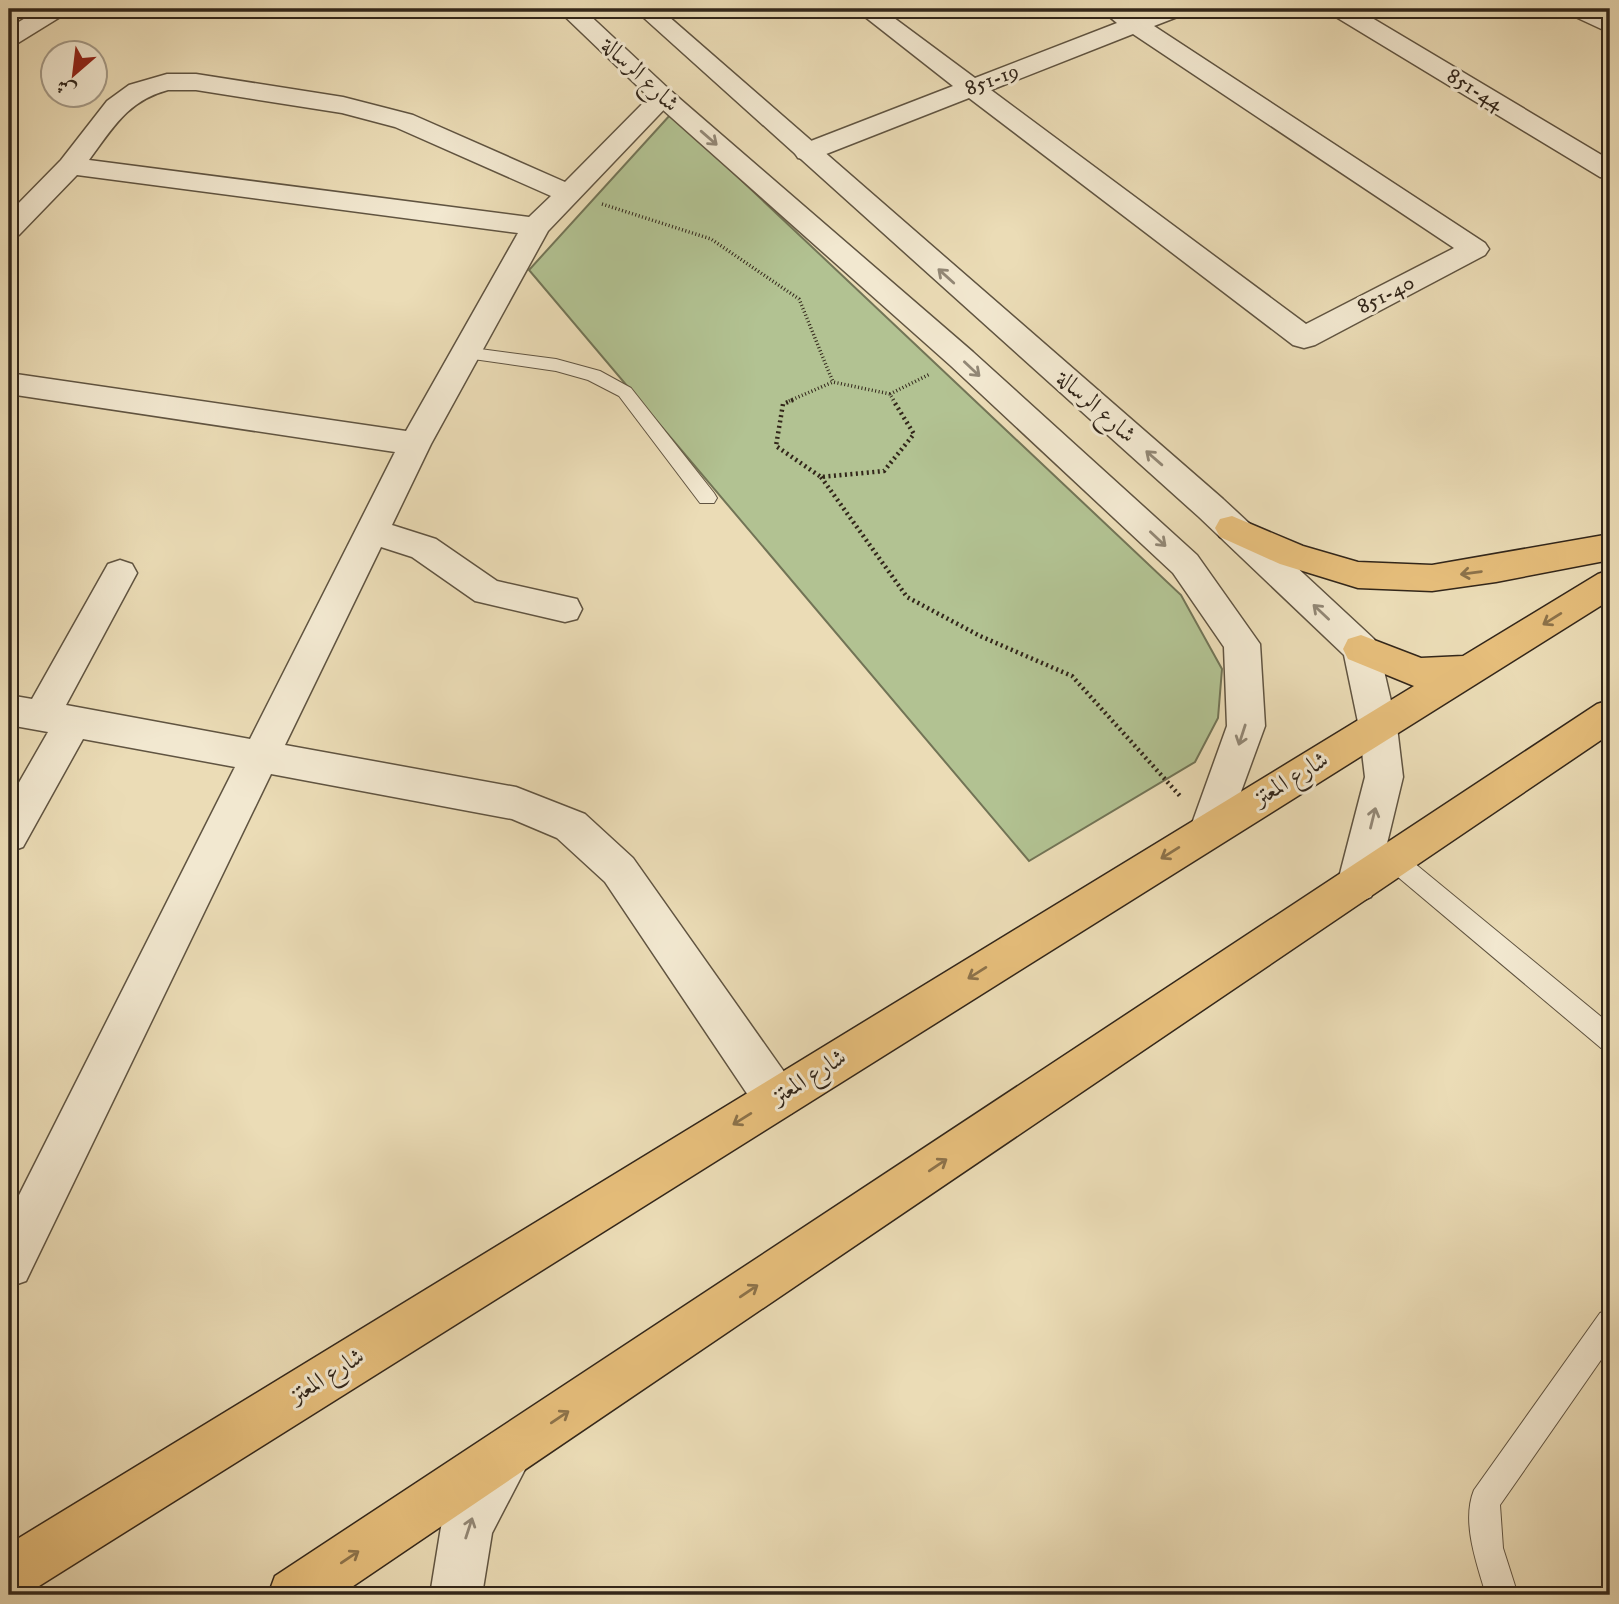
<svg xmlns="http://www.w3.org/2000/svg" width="1619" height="1604" font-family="'IM FELL DW Pica',Amiri,serif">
  <rect width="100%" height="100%" fill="#ebdcb6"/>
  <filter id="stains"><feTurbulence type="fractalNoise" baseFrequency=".00286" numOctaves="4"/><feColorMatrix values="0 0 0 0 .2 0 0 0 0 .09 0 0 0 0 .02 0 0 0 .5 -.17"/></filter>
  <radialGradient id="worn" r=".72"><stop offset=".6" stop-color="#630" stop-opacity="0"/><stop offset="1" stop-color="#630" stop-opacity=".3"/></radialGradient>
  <!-- green -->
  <path fill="#b2c292" stroke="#727456" stroke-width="2" d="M671 114 1181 595 1222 669 1218 718 1195 762 1029 861 529 270Z"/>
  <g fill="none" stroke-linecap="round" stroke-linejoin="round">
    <!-- service casing -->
    <g stroke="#605441" stroke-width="2">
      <path id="service" d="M465 347 556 359 600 371 631 388 714 493 717 498 714 503H700L619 396 588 380 556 371 459 357 456 353 459 349Z
        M1394 850 1402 853 1610 1024V1052L1601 1048 1386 867 1382 860 1386 853Z
        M1610 1309V1347L1500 1505 1503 1548 1518 1595H1486C1477 1564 1461 1522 1474 1490L1600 1313Z"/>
    </g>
    <!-- minor casing -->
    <g stroke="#605441" stroke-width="3">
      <path id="minor" d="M40 9H68L65 14 18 43 9 45V28Z
        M855 9H882L975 78 1117 23 1100 9H1128L1138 15 1155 9H1188L1185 14 1154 26 1485 243 1489 249 1485 255 1315 345 1304 348 1293 345 969 98 816 158 807 160 798 158 794 152 798 146 953 86ZM1133 34 1454 248 1306 324 991 90Z
        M1328 9H1357L1610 160V179L1600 177 1331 14Z
        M1566 9H1596L1610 16V33L1569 14Z
        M167 74H196L343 97 413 115 565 182 654 92 663 89 672 92 676 97 548 231 431 444 392 525 436 539 497 581 577 599 582 609 577 619 565 622 475 601 412 557 381 547 285 745 516 787 585 814 633 858 792 1083 798 1098 792 1113 776 1119 760 1113 605 882 557 838 512 819 271 774 26 1281 9 1287V1215L235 767 83 739 23 847 9 852V800L48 732 9 725V695L32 699 108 564 120 560 132 564 137 573 66 705 250 739 395 452 9 394V373L406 431 518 233 77 175 19 235 9 238V213L61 160 107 101 129 85ZM168 90H196L342 113 395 127 551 196 529 217 89 160C113 128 127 101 168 90Z"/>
    </g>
    <!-- tertiary casing -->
    <g stroke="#605441" stroke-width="3">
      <path id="tertiary" d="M557 9H583L672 92 973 352 1197 555 1260 644 1265 726 1223 841 1209 846 1195 841 1190 829 1227 726 1224 647 1173 573 951 366 654 102Z
        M634 9H660L1223 499 1374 639 1379 649 1397 727 1403 777 1377 885 1371 897 1357 903 1343 897 1337 885 1365 777 1359 727 1344 655 1199 517Z
        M509 1427 527 1434 534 1452 492 1533 482 1595H430L441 1527 449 1509 491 1434Z"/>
    </g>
    <!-- primary casing -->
    <g stroke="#32261a" stroke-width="3">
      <path id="primary" d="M1232 516 1303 546 1358 562 1432 565 1610 534V560L1496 582 1432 591 1358 588 1280 564 1220 537 1215 528 1220 519Z
        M1610 570V600L28 1593 9 1595V1544L1414 686 1348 659 1343 649 1348 639 1361 635 1421 658 1463 656 1598 574Z
        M1610 700V734L340 1595H268L275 1576 1597 704Z"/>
    </g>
    <!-- path-far1 -->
    <path stroke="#32261a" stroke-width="3.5" stroke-dasharray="1 2.5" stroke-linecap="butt" d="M602 204 711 239 799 299 833 382
      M890 394 930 374
      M789 401 833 382 890 394 894 401"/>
    <!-- path -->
    <path stroke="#32261a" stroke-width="4.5" stroke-dasharray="2 3.5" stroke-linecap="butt" d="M793 400 783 404 776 446 821 477 884 471 914 434 893 400
      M821 477 907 597 980 636 1072 676 1181 797"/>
    <!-- service -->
    <use href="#service" fill="#f2e8d0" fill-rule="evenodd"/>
    <!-- minor -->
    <use href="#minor" fill="#f2e8d0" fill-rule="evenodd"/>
    <!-- tertiary -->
    <use href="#tertiary" fill="#f2e8d0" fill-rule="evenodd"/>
    <!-- primary -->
    <use href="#primary" fill="#e6be7b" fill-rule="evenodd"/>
  </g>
  <!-- one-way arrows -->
  <defs><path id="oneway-shaft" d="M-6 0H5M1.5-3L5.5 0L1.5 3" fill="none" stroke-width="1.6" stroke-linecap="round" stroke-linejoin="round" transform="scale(1.75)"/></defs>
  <g stroke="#928775">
    <use href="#oneway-shaft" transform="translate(709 138) rotate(41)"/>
    <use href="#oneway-shaft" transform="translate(946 276) rotate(-138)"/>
    <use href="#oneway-shaft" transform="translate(972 369) rotate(43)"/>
    <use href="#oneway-shaft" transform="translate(1154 458) rotate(-139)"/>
    <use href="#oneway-shaft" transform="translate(1158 539) rotate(43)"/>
    <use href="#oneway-shaft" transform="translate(1321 612) rotate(-137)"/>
    <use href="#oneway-shaft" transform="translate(1242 735) rotate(108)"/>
    <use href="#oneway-shaft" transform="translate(1373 818) rotate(-76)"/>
    <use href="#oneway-shaft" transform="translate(469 1528) rotate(-72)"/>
  </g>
  <g stroke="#8c724a">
    <use href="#oneway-shaft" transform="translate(1471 573) rotate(172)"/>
    <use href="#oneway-shaft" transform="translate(1552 619) rotate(148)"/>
    <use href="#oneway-shaft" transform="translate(1170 853) rotate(148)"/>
    <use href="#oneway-shaft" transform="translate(977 973) rotate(148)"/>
    <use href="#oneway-shaft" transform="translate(742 1119) rotate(148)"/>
    <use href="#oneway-shaft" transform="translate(938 1165) rotate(-34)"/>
    <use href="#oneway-shaft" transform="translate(749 1291) rotate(-34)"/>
    <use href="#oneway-shaft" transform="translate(560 1417) rotate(-34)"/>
    <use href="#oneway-shaft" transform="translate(350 1557) rotate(-34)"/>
  </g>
  <g text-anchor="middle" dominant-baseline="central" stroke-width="6" stroke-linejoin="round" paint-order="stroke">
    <!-- far-street labels -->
    <g font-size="21" fill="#32261a" stroke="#f2e8d0">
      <text transform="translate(992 80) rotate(-21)">851-19</text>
      <text transform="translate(1475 90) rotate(31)">851-44</text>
      <text transform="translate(1386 295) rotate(-27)">851-40</text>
    </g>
    <!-- street labels -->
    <g font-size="24" fill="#32261a" stroke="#f2e8d0">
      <text transform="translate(640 75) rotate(43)">شارع الرسالة</text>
      <text transform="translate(1096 407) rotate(41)">شارع الرسالة</text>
      <text transform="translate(1291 779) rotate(-31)">شارع المعتز</text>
      <text transform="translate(809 1077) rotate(-32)">شارع المعتز</text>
      <text transform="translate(327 1376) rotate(-32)">شارع المعتز</text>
    </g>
  </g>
  <!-- margin -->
  <rect width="1619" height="1604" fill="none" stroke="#ebdcb6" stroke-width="35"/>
  <rect x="10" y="10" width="1598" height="1583" fill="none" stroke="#32261a" stroke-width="3.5"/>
  <rect x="18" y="18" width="1584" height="1569" fill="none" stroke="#32261a" stroke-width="2"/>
  <!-- north arrow -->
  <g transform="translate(74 74) rotate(208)"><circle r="33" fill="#f2e8d0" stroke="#a59a87" stroke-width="2"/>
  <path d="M0-5L12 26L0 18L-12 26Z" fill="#8f2418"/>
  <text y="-10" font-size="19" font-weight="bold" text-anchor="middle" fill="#32261a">ش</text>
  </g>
  <rect width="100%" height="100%" filter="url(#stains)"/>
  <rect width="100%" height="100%" fill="url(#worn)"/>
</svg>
